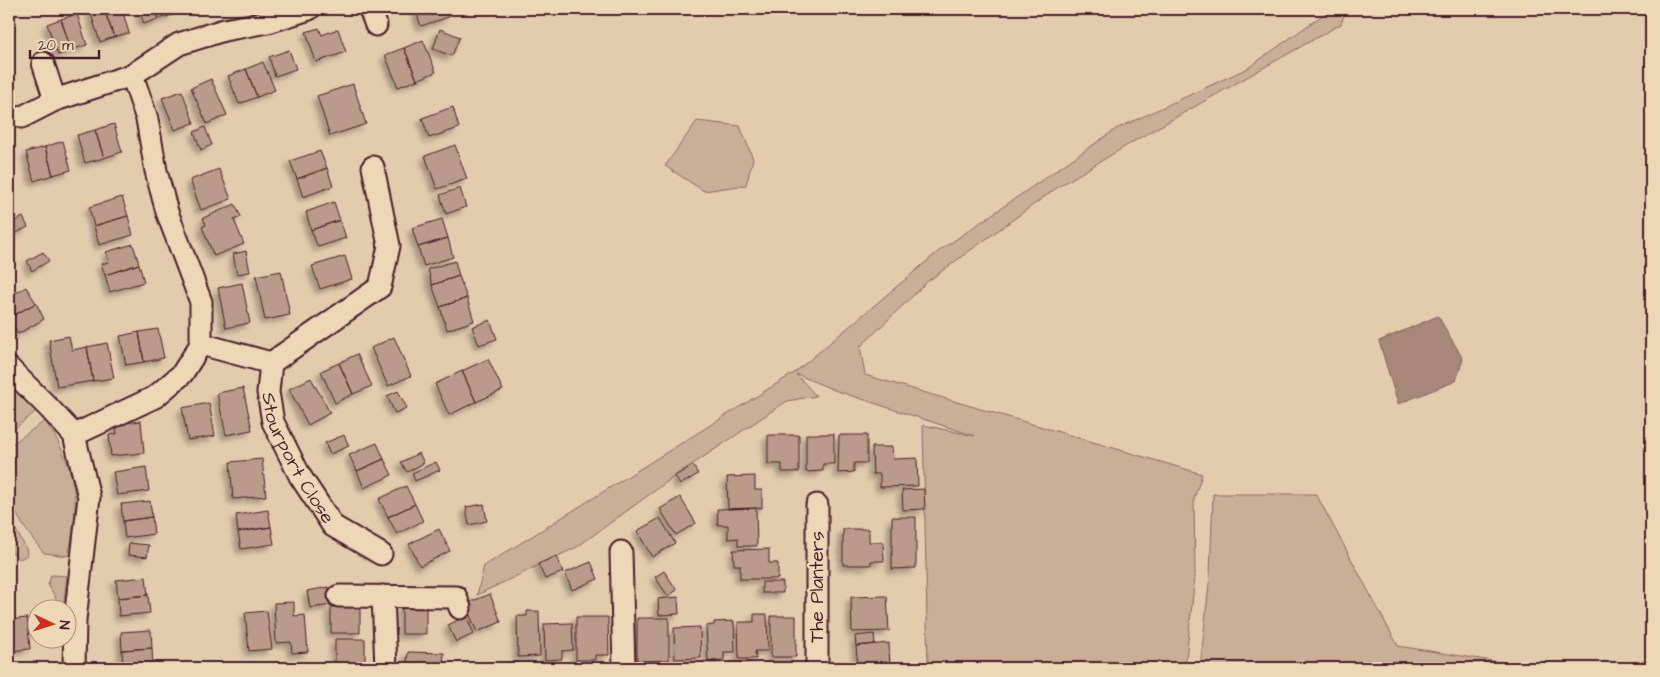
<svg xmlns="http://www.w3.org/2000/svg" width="1660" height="677" font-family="'Architects Daughter',sans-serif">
  <defs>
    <filter id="shadow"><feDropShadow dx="-4.5" dy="4.5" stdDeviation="2.5" flood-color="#0004"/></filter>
  </defs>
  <rect width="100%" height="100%" fill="#e3ccae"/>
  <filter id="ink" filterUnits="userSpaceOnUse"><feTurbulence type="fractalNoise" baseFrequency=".02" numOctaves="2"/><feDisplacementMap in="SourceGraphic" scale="10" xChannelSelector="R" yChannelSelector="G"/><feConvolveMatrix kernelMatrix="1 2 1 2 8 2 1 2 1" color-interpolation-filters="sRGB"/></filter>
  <g filter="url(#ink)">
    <!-- green -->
    <path fill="#caaf98" stroke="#8a6762" d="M1331 9H1346L1341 24 1141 137 1058 187 928 281 860 347 865 375 1202 474 1194 499 1195 577 1185 668H928L923 425 975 436 834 390 796 374 816 396 787 401 675 476 577 547 477 595 484 566 794 373 939 251 1116 129 1248 68Z
      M697 121 740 126 753 159 746 185 704 191 665 166Z
      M9 380 39 409 9 433Z
      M45 421C61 443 73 471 75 499 76 518 72 538 68 556L44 553C29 535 12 513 9 489 7 475 9 460 9 446Z
      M1213 494H1316L1398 646 1537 668H1200L1210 575Z
      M9 518 26 548 27 555 20 559 9 550Z
      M51 575 67 576 63 609H59L55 596 48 585Z"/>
    <!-- water -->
    <path fill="#a68879" stroke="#815e5a" d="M1438 316 1463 359 1456 381 1398 404 1379 341Z"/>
    <!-- building -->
    <path fill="#b89b89" stroke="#4a1f2b" filter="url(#shadow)" d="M97 9H104L114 37 100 42 90 11Z
      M104 9H122L129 33 114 37Z
      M139 9H154L158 19 144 24Z
      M154 9H171L173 15 158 19Z
      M415 9H446L449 17 421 26Z
      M77 14 87 45 71 50 61 19Z
      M61 19 71 50 58 55 47 24Z
      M319 28 322 35 338 29 346 52 316 62 306 32Z
      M440 29 460 37 452 56 433 49Z
      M423 40 436 72 417 80 404 48Z
      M404 48 417 80 398 87 385 55Z
      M289 50 296 69 275 76 269 57Z
      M263 62 275 90 257 97 246 69Z
      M246 69 257 97 239 104 228 76Z
      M211 79 227 115 207 124 191 88Z
      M353 84 366 124 330 136 317 96Z
      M182 91 194 123 175 130 162 98Z
      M453 107 459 128 429 138 422 118Z
      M114 124 122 152 104 158 95 130Z
      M205 127 212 145 201 150 194 132Z
      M95 130 104 158 85 163 77 135Z
      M63 141 71 170 53 175 45 147Z
      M455 145 467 179 437 189 425 156Z
      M45 147 53 175 34 181 26 152Z
      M320 151 327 168 297 179 290 161Z
      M327 168 333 186 303 197 297 179Z
      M219 169 231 199 201 210 190 180Z
      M460 188 466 207 446 214 440 195Z
      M122 197 128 216 94 226 89 207Z
      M334 202 340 220 311 230 306 212Z
      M235 204 241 217 234 220 244 244 214 256 202 227 206 225 203 218Z
      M128 216 133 235 99 245 94 226Z
      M23 217 28 227 9 237V224Z
      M442 219 448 238 418 247 412 228Z
      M340 220 346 238 318 247 311 230Z
      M448 238 453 257 424 266 418 247Z
      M133 244 139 264 105 275 101 264 109 262 106 252Z
      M246 251 250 272 237 274 233 254Z
      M43 252 49 261 32 271 27 261Z
      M345 256 352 279 320 289 312 266Z
      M455 261 459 276 432 285 428 269Z
      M139 264 144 282 110 292 105 275Z
      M281 271 290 315 265 320 256 276Z
      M459 276 467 298 440 307 432 285Z
      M242 283 250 323 226 328 218 288Z
      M26 287 36 303 9 318V297Z
      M467 298 474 321 447 330 440 307Z
      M36 303 44 319 18 334 9 318Z
      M490 320 497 339 479 345 472 327Z
      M158 329 164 358 144 362 139 332Z
      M139 332 144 362 126 365 120 336Z
      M69 336 72 350 87 347 93 381 57 387 49 340Z
      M394 337 411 376 388 386 371 348Z
      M107 343 114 378 93 381 87 347Z
      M357 354 372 386 353 394 339 363Z
      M488 359 503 390 476 402 462 371Z
      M339 363 353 394 335 403 321 371Z
      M462 371 476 402 449 415 435 384Z
      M311 378 330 413 308 425 289 389Z
      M243 388 252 430 226 435 217 393Z
      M398 391 407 408 395 413 387 396Z
      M209 403 215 436 188 440 182 408Z
      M141 421 144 453 111 456 109 435 117 434 115 424Z
      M806 434H834V464H823V471L806 472Z
      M344 435 349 446 330 454 325 443Z
      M768 435H799V472H782V464H768Z
      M839 435H867V463H854V472L838 473Z
      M377 443 384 459 357 471 349 455Z
      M872 447H892L893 459 917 458 918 486 880 487V474H873Z
      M419 453 424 463 407 472 401 462Z
      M262 459 266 496 233 499 230 462Z
      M384 459 392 475 364 488 357 471Z
      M436 462 440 470 415 481 412 473Z
      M693 465 698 474 680 485 675 476Z
      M146 467 149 491 117 495 113 472Z
      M755 476V490H762V508L728 509 727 477Z
      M406 486 415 504 388 517 379 499Z
      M924 489 925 509 903 510 902 490Z
      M680 497 696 523 676 535 660 509Z
      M150 501 152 517 123 521 121 504Z
      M415 504 423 521 397 534 388 517Z
      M484 504 487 521 469 525 466 507Z
      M756 508 757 546H738V538L728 539V525H718L717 509Z
      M268 510 271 527 238 532 236 515Z
      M152 517 154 534 125 538 123 521Z
      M892 517H916V568L892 569Z
      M660 518 675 543 652 557 637 531Z
      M271 527 274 544 241 549 238 532Z
      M439 529 450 551 420 566 409 544Z
      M843 529H869V542H883L884 561H871V565H843Z
      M129 543 149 545 147 557 128 555Z
      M769 549V563H778V579H740V565H734L733 550Z
      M557 556 563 572 545 579 538 564Z
      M591 562 598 579 572 590 565 573Z
      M664 571 677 590 668 596 655 577Z
      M146 577 148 595 118 598 116 580Z
      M762 582H783V593H762Z
      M329 587 332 605 310 608 307 591Z
      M490 594 501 622 477 632 465 604Z
      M148 595 150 613 119 616 118 598Z
      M887 596 889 631 852 632 851 597Z
      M678 597 679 614 659 615 658 599Z
      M294 602V616L305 615 308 652 292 653 291 642 276 643 274 603Z
      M402 604H426V634H402Z
      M331 607H360V633H331Z
      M267 611 272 649 249 651 245 613Z
      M527 611H539L540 656 518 657 517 616H527Z
      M754 614H767L768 651H755L756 659H739L738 622H754Z
      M466 616 474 634 456 642 448 625Z
      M771 616H796V657H771Z
      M576 617H608L609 655H595V660H576Z
      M27 618 30 649 9 651V620Z
      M637 618H669V660L637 661Z
      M734 621 735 652H724V660L708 661 706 626 714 625V622Z
      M572 623 573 650 562 651V659L545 660 544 624Z
      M700 627 701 658 675 659 674 628Z
      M151 630 152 648 122 650 121 632Z
      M874 634 875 644 856 646 855 636Z
      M335 639H365V664H335Z
      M889 643 890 668H858L856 646Z
      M152 648 153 667 123 668 122 650Z
      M408 652 444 653 443 668H414V666L407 665Z
      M239 665H261V668H239Z"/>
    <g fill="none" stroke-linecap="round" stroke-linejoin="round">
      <!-- minor casing -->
      <g stroke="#4a1f2b" stroke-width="25">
        <g id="minor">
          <path d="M370 9 376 25"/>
          <path d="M43 63 55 100"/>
          <path d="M22 117 55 100 132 75 179 44 224 30 268 22 309 9"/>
          <path d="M201 344 271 363 380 287 389 246 373 167"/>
          <path id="s1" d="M271 363 268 392 273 422 300 476 333 526 381 554"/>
          <path d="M9 368 49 408 74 435 89 497 75 620 74 668"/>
          <path d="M74 435 155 397 182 374 201 344V302L167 212 156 171 147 119 132 75"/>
          <path d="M817 505V668"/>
          <path d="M621 552 624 668"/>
          <path d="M339 596 456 597 460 608"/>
          <path d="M383 596 386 668"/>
        </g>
      </g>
      <!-- minor -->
      <use href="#minor" stroke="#edd7b6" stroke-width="21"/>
    </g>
  </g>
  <g text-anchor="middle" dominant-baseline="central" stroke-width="5" stroke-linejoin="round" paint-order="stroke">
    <!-- street labels -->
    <g font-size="19" fill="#4a1f2b" stroke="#edd7b6">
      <text stroke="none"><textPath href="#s1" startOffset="102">Stourport Close</textPath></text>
      <text transform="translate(817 587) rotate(-90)">The Planters</text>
    </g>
  </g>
  <!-- margin -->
  <rect width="1660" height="677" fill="none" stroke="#edd7b6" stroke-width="30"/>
  <rect x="15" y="15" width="1630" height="647" fill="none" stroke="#4a1f2b" stroke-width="2" filter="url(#ink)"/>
  <!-- north arrow -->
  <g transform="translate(52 624) rotate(94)"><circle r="24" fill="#edd7b6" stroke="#ac8d7e"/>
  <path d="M0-4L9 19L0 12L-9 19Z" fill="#c8321e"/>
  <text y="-8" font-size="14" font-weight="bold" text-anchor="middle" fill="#4a1f2b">N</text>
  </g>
  <!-- scale -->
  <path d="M30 50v8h69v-8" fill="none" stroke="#4a1f2b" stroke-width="2.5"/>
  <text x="38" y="50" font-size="15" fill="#4a1f2b" stroke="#edd7b6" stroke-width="4" paint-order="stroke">20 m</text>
</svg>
